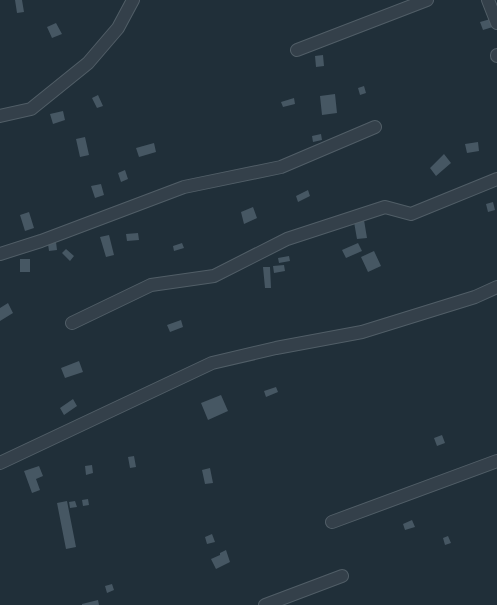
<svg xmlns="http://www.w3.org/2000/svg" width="497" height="605" font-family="'Fira Sans Condensed',sans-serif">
  <rect width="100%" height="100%" fill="#202f39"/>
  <!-- building -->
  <path fill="#465763" d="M15 0H22L24 12 17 13Z
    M494 18 496 26 483 30 480 22Z
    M56 23 62 34 52 38 47 27Z
    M323 55 324 66 316 67 315 56Z
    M364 86 366 93 360 95 358 88Z
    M335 94 337 113 322 115 320 96Z
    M98 95 103 106 97 108 92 98Z
    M294 98 295 104 283 107 281 102Z
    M63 111 65 120 53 124 50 114Z
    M321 134 322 140 313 142 312 136Z
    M85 137 89 155 80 157 76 139Z
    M478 142 479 151 467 153 465 144Z
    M154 143 156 152 139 157 136 148Z
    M444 154 451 163 436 176 430 168Z
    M125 170 128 179 121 182 118 173Z
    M101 184 104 195 95 198 91 186Z
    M308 190 310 196 298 202 296 196Z
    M493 202 495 210 488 212 486 204Z
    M253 207 257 218 244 224 241 212Z
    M29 212 34 228 25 231 20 215Z
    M364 220 367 238 357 239 354 222Z
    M138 233 139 240 127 241 126 234Z
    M109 235 114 255 106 257 100 237Z
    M56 242 57 250 49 251 48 244Z
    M182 243 184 248 174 251 173 246Z
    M358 243 362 251 346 258 342 250Z
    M66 249 74 256 70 261 62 253Z
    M374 251 381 266 368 272 361 257Z
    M289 256 290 261 279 263 278 258Z
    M20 259H30V272H20Z
    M284 265 285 271 274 273 273 266Z
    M263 267H270L271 288H265Z
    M8 303 13 313 0 321V308Z
    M181 320 183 327 170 332 167 325Z
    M79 361 83 372 65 378 61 368Z
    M276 387 278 392 266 397 264 391Z
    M221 395 228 411 208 420 201 403Z
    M73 399 77 406 64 415 60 408Z
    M442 435 445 443 437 446 434 438Z
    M134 456 136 467 130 468 128 457Z
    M92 465 93 473 86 475 85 466Z
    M39 466 43 476 36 479 40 490 32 493 24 471Z
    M210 468 213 483 205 484 202 470Z
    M88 499 89 505 83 506 82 500Z
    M67 501 76 547 66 549 57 503Z
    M75 501 77 507 70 508 69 502Z
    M412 520 415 527 405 530 403 524Z
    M212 534 215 542 207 544 205 537Z
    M448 536 451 543 445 545 443 538Z
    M226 550 230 562 216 569 211 559 220 555V553Z
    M112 584 114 590 107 593 105 586Z
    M98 600 99 605H82V604Z"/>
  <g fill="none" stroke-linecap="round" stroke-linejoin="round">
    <!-- minor casing -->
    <g stroke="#515e67" stroke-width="14">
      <path id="minor" d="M488 0 497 23
        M297 50 427 0
        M497 55V56
        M0 116 31 109 88 63 118 28 133 0
        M0 254 41 241 184 187 281 167 375 127
        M72 323 151 285 214 276 287 239 385 207 411 214 497 179
        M0 463 212 363 276 348 362 332 475 297 497 287
        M332 522 497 461
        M265 605 342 576"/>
    </g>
    <!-- minor -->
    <use href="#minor" stroke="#34404a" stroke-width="12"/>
  </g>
</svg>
